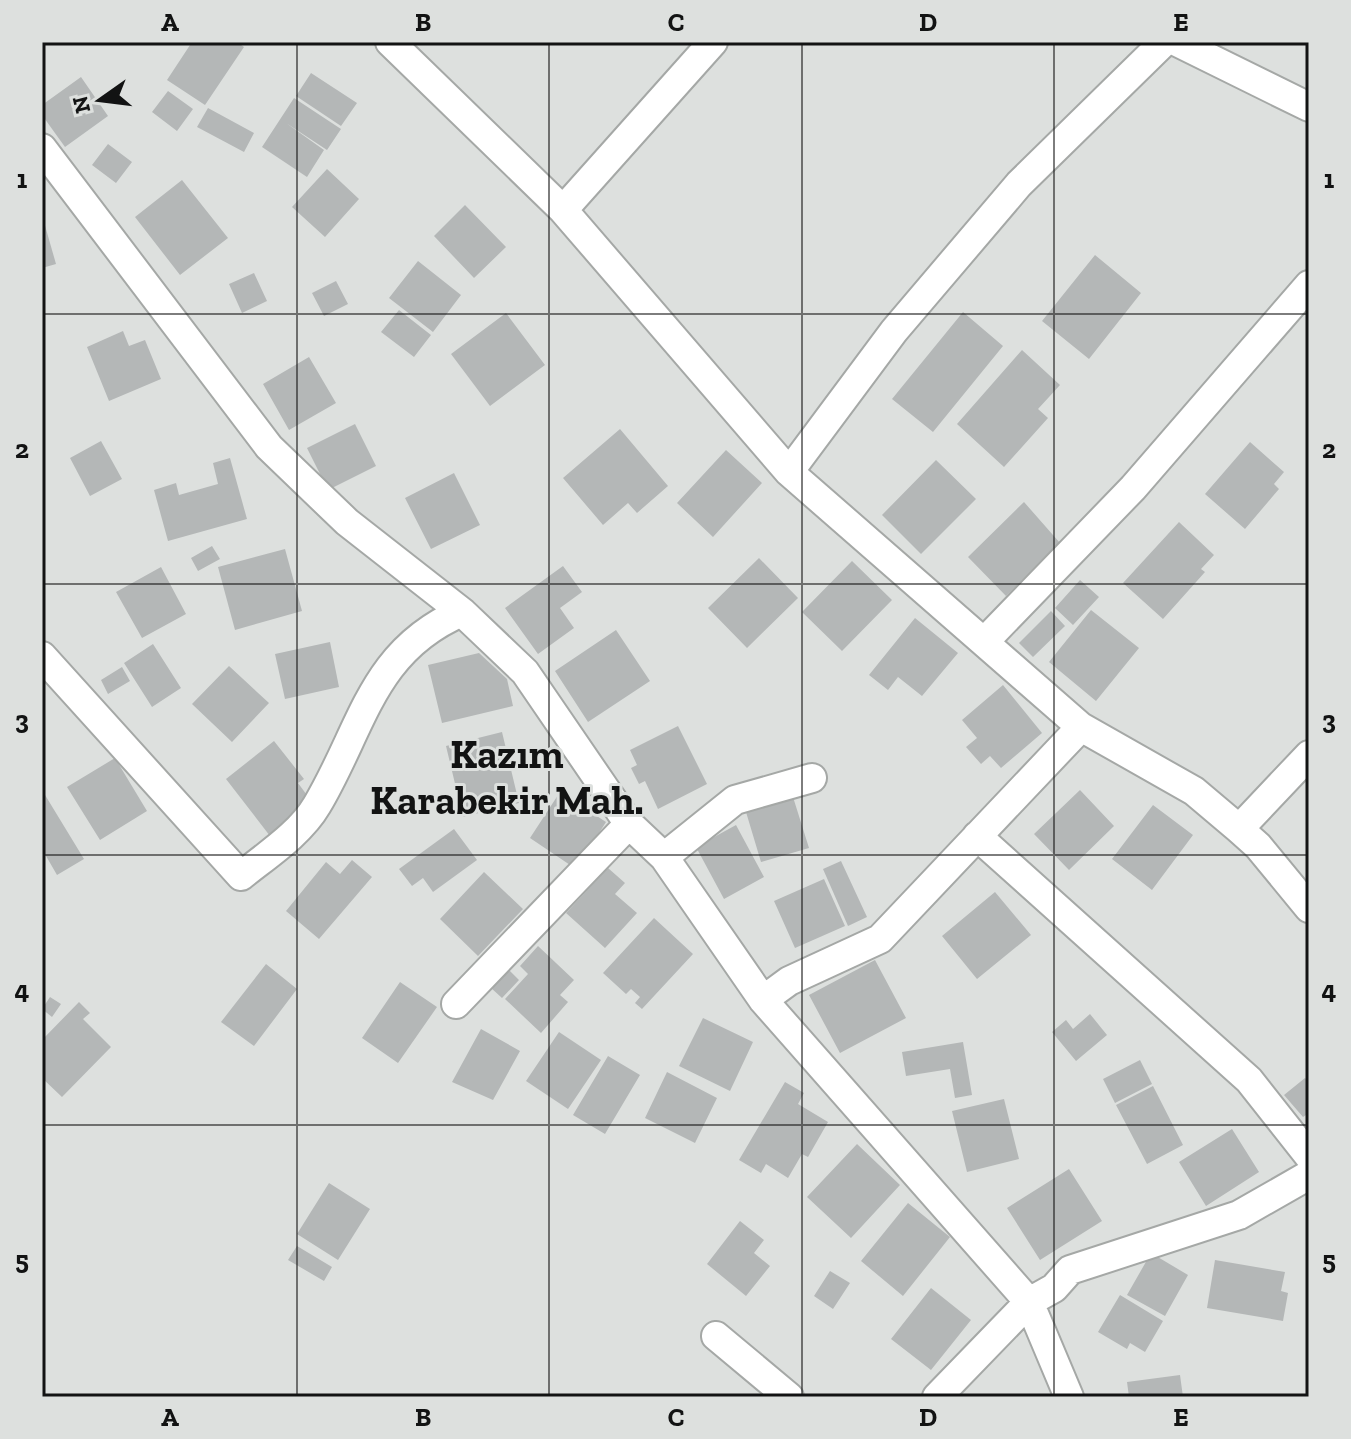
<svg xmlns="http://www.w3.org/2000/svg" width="1351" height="1439" font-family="'Zilla Slab',serif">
  <rect width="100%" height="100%" fill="#dde0de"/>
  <!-- building -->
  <path fill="#b4b7b7" d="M192 42H237L244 47 205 105 167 80Z
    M311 73 357 103 341 126 296 96Z
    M81 77 108 116 65 147 42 115V105Z
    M168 91 193 109 177 131 152 112Z
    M294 98 341 129 327 150 286 123 324 150 307 177 262 147Z
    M208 108 254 133 244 152 197 127Z
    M108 144 132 162 116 183 92 165Z
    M327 169 359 199 325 237 292 207Z
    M182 180 228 238 180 275 135 217Z
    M465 205 506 247 474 278 434 236Z
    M42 215 56 264 42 268Z
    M1095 255 1141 293 1089 359 1042 321Z
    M418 261 461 295 433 332 389 298Z
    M254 273 267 301 242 313 229 284Z
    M336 281 348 304 324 316 312 293Z
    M399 310 431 335 414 357 381 332Z
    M963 312 1003 346 933 432 892 399Z
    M506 313 545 365 490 406 451 354Z
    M123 331 129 346 145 340 161 379 109 401 87 347Z
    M1022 350 1060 385 1038 409 1048 418 1004 467 957 424Z
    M309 357 336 403 289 430 263 384Z
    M355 424 376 466 328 490 307 448Z
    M620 429 668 486 637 513 628 503 603 525 563 478Z
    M101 441 122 479 90 496 70 458Z
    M1250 442 1284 472 1274 484 1279 489 1245 529 1205 494Z
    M726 450 762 483 713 537 677 503Z
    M230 458 247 519 168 541 154 490 176 483 179 495 218 484 213 463Z
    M936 460 976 499 921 554 882 515Z
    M454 473 480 525 431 549 405 498Z
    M1024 502 1060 543 1006 596 968 557Z
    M1179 522 1214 555 1201 569 1205 572 1163 619 1123 583Z
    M212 546 220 559 198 571 191 558Z
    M285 549 302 611 235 630 218 567Z
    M759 558 798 598 747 648 708 608Z
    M852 561 892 600 842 651 802 612Z
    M563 566 582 592 560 608 574 628 538 654 505 608Z
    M161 567 186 614 142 638 116 592Z
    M1080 580 1099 597 1073 625 1055 608Z
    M1091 610 1139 648 1096 701 1049 662Z
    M1051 611 1065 626 1033 657 1019 643Z
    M915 618 958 653 922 696 898 677 888 690 869 675Z
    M616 630 650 681 588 722 555 671Z
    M330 642 339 687 285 699 275 654Z
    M153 644 181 688 152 707 124 663Z
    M479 653 507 679 513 706 442 723 428 665Z
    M229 666 269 703 232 742 192 704Z
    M122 667 130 681 108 694 101 680Z
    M1003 685 1042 733 1001 768 990 756 981 764 966 747 977 738 962 720Z
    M678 726 707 784 658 809 645 781 639 784 631 768 637 765 630 750Z
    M502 732 519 803 463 817 446 746Z
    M274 741 304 779 298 783 312 802 270 836 226 779Z
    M115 758 147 811 100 840 67 787Z
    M42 790 84 859 57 875 42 849Z
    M1080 790 1114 826 1069 870 1034 834Z
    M560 792 606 822 576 869 530 838Z
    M793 797 809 848 761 862 746 812Z
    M1153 805 1193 835 1152 890 1112 859Z
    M736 825 764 877 724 899 696 847Z
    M454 829 477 860 433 892 423 878 412 886 399 869Z
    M352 860 372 877 319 939 286 911 326 862 340 874Z
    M841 861 867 917 848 926 823 869Z
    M608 868 625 883 615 894 637 913 605 948 566 913Z
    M484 872 523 909 478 956 440 919Z
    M824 879 845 926 795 948 774 901Z
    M995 892 1031 935 977 979 942 936Z
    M654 918 693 954 642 1009 635 1003 640 997 631 989 626 994 603 973Z
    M538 946 574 980 560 995 568 1002 541 1033 505 999 528 974 520 966Z
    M875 960 906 1018 840 1053 809 995Z
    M266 964 297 989 254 1046 221 1022Z
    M507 968 519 980 502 998 490 987Z
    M400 982 437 1007 398 1063 362 1038Z
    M50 997 61 1004 52 1017 42 1009Z
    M79 1002 90 1013 83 1019 111 1047 62 1097 42 1078V1040Z
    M1090 1014 1107 1035 1076 1061 1052 1032 1066 1020 1073 1029Z
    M703 1018 753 1042 730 1091 679 1066Z
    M481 1029 520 1051 493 1100 452 1082Z
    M559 1032 601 1060 568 1109 526 1081Z
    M963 1042 972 1095 955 1098 950 1069 906 1076 902 1052Z
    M608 1056 640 1075 605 1134 573 1115Z
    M1140 1060 1152 1084 1115 1103 1103 1079Z
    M667 1072 717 1098 695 1143 645 1118Z
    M1305 1078 1309 1082V1113L1303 1117 1284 1095Z
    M785 1082 804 1093 798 1104 828 1122 808 1157 802 1154 788 1178 766 1164 761 1173 739 1160Z
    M1153 1086 1183 1145 1147 1164 1116 1105Z
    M1004 1099 1019 1159 967 1172 952 1111Z
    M1232 1129 1259 1172 1206 1206 1179 1162Z
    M857 1144 900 1185 851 1238 807 1197Z
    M1069 1169 1102 1221 1040 1260 1007 1208Z
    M329 1183 370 1209 338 1260 297 1234Z
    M908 1203 950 1237 903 1296 861 1261Z
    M740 1221 764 1240 754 1253 770 1266 746 1296 707 1264Z
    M297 1246 332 1267 324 1281 288 1260Z
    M1151 1253 1188 1275 1165 1316 1127 1295Z
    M1215 1260 1285 1272 1281 1291 1288 1293 1283 1321 1207 1308Z
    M830 1271 850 1283 833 1309 814 1296Z
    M931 1288 971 1320 931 1370 891 1339Z
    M1120 1295 1163 1321 1145 1352 1130 1343 1127 1349 1098 1332Z
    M1180 1375 1183 1397H1129L1127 1382Z"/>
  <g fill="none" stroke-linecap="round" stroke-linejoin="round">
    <!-- minor casing -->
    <g stroke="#a5a8a6" stroke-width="32">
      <path id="minor" d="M390 42 563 210 789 472 1081 727 1194 791 1239 829 1258 846 1309 908
        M1177 42 1309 107
        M42 148 269 447 347 522 462 612 525 672 629 824 664 857 763 1000 1029 1302 1054 1288 1070 1270 1239 1215 1309 1175
        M563 210 713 42
        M789 472 894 331 1019 184 1164 42
        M984 642 1133 488 1309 285
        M42 656 241 876C267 855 300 834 317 805 363 728 371 651 462 612
        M1239 829 1309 755
        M977 836 1249 1080 1309 1156
        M664 857 735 800 812 778
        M763 1000 789 981 880 939 1081 727
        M456 1004 629 824
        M716 1336 789 1397
        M937 1397 1029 1302 1069 1397"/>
    </g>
    <!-- minor -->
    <use href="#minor" stroke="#fff" stroke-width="28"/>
  </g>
  <!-- grid -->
  <path fill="none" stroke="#121313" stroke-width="2" stroke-opacity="0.55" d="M297 42V1397M549 42V1397M802 42V1397M1054 42V1397M42 314H1309M42 584H1309M42 855H1309M42 1125H1309"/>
  <g text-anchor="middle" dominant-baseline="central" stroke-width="6" stroke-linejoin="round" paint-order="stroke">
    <!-- district labels -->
    <g font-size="40" font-weight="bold" fill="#121313" stroke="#dde0de">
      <text x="507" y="754">Kazım<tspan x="507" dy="46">Karabekir Mah.</tspan></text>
    </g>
  </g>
  <!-- border -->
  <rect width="1351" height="1439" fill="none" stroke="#dde0de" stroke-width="88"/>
  <!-- north arrow -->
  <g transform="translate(100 100) rotate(256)" stroke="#dde0de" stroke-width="6" paint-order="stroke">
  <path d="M0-6L14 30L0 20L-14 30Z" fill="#121313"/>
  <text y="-12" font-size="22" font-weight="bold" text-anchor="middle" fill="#121313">N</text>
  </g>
  <rect x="44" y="44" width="1263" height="1351" fill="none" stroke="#121313" stroke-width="3"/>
  <g font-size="26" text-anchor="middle" font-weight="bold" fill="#121313">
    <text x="170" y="31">A</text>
    <text x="423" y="31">B</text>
    <text x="676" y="31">C</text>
    <text x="928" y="31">D</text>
    <text x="1181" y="31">E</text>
    <text x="22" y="188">1</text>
    <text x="1329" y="188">1</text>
    <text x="22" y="458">2</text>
    <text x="1329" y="458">2</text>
    <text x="22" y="729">3</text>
    <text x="1329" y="729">3</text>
    <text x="22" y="999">4</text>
    <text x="1329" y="999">4</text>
    <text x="22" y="1269">5</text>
    <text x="1329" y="1269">5</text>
    <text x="170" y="1426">A</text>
    <text x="423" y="1426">B</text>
    <text x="676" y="1426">C</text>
    <text x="928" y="1426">D</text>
    <text x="1181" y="1426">E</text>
  </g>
</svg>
